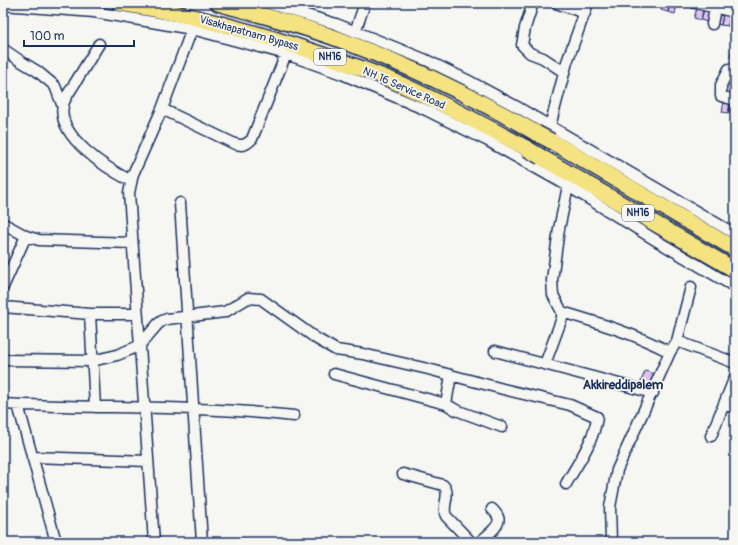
<svg xmlns="http://www.w3.org/2000/svg" width="738" height="545" font-family="Pangolin,sans-serif">
  <defs>
    <pattern id="building-hatch" width="6" height="6" patternUnits="userSpaceOnUse"><rect width="6" height="6" fill="#e3c8f8"/><path d="M-1 1l2-2M0 6l6-6M5 7l2-2" fill="none" stroke="#c2acd7"/></pattern>
  </defs>
  <rect width="100%" height="100%" fill="#f6f6f2"/>
  <filter id="ink" filterUnits="userSpaceOnUse"><feTurbulence type="fractalNoise" baseFrequency=".025" numOctaves="2"/><feDisplacementMap in="SourceGraphic" scale="8" xChannelSelector="R" yChannelSelector="G"/><feConvolveMatrix kernelMatrix="1 2 1 2 8 2 1 2 1" color-interpolation-filters="sRGB"/></filter>
  <g filter="url(#ink)">
    <!-- building -->
    <path fill="url(#building-hatch)" stroke="#1b2f5e" d="M650 3H657L656 7 649 5Z
      M663 3H670L668 12 661 10Z
      M671 3 677 4 675 14 668 12Z
      M726 3H733L732 10 725 9Z
      M697 8 703 10 701 20 694 18Z
      M704 10 710 12 707 22 701 20Z
      M716 14 723 15 721 25 714 24Z
      M723 15 730 16 728 26 721 25Z
      M730 16 735 17V28L728 26Z
      M732 47 735 48V58L730 57Z
      M726 85 733 86 730 96 724 95Z
      M733 86H735V97L731 96Z
      M724 102 730 103 728 113 722 112Z
      M731 103 735 104V114L729 113Z
      M645 371 655 374 650 388 640 384Z"/>
    <g fill="none" stroke-linecap="round" stroke-linejoin="round">
      <!-- minor casing -->
      <g stroke="#1b2f5e" stroke-width="13">
        <path id="minor" d="M267 3 336 24 384 43 426 60 467 80 519 108 735 234
          M533 3 525 28 522 45 530 53 543 58 564 72
          M556 3 585 13
          M695 3 735 12
          M3 5 94 12 192 29 286 54 342 74 426 110 488 141 568 186 657 241 735 287
          M712 24 716 3
          M355 32 365 3
          M99 44C91 57 83 70 75 83 71 90 65 97 63 105 56 137 108 169 131 181
          M3 49 22 62 37 71 55 86 63 107
          M735 71 729 69 721 85V96L735 100
          M162 109 235 144C243 146 246 145 252 139L286 54
          M532 158 550 126 567 62 588 3
          M180 203 202 542
          M4 224 26 236 39 240 132 243
          M3 287 26 236
          M3 307 90 314H137
          M562 312C599 323 635 334 670 352
          M90 314 95 407
          M677 341 735 363
          M495 351 653 393
          M3 360 92 361 117 355 139 346 158 324 162 321 167 319 225 312 248 298 261 299 317 339 336 350 363 354 428 369 503 389 570 405 597 417C594 441 578 463 566 484
          M545 364 562 318V312L553 295 552 280 559 229 568 186
          M334 374 446 404 456 410 502 427
          M3 404C100 409 197 405 294 416
          M446 404 451 375
          M724 404 735 408
          M18 405 56 542
          M711 436 735 377
          M32 457 148 461
          M403 474 443 485C452 494 441 506 446 516L471 542
          M154 542 129 193 133 174 162 109 192 29
          M480 542C485 537 502 525 498 517 497 514 494 511 492 509
          M611 542 610 507 617 470 670 352 677 341 691 287"/>
      </g>
      <!-- highway casing -->
      <g stroke="#1b2f5e" stroke-width="18">
        <path id="highway" d="M120 3C185 13 249 30 311 51 338 60 365 69 391 80 437 100 482 124 526 148
          M218 3C261 15 305 26 346 42 412 67 475 97 536 133
          M551 141 735 249
          M541 157 735 270"/>
      </g>
      <!-- minor -->
      <use href="#minor" stroke="#f6f6f2" stroke-width="10"/>
      <!-- highway -->
      <use href="#highway" stroke="#f5e382" stroke-width="15"/>
      <!-- highway-bridge casing -->
      <g stroke="#1b2f5e" stroke-width="18" stroke-linecap="butt">
        <path id="highway-bridge" d="M536 133 551 141
          M526 148 541 157"/>
      </g>
      <!-- highway-bridge -->
      <use href="#highway-bridge" stroke="#f5e382" stroke-width="15"/>
    </g>
  </g>
  <g text-anchor="middle" dominant-baseline="central" stroke-width="3.5" stroke-linejoin="round" paint-order="stroke">
    <!-- shield labels -->
    <g fill="#f6f6f2" stroke="#5d6b8a" stroke-width="1">
      <rect x="314" y="49" width="32" height="16" rx="3"/>
      <rect x="622" y="205" width="32" height="16" rx="3"/>
    </g>
    <g font-size="10" font-weight="bold" fill="#1b2f5e">
      <text x="330" y="57">NH16</text>
      <text x="638" y="213">NH16</text>
    </g>
    <!-- street labels -->
    <g font-size="11" fill="#1b2f5e" stroke="#f6f6f2">
      <text transform="translate(249 33) rotate(16)">Visakhapatnam Bypass</text>
      <text transform="translate(404 88) rotate(24)">NH 16 Service Road</text>
    </g>
    <!-- quarter labels -->
    <g font-size="13" font-weight="bold" fill="#1b2f5e" stroke="#f6f6f2">
      <text x="623" y="385">Akkireddipalem</text>
    </g>
  </g>
  <!-- margin -->
  <rect width="738" height="545" fill="none" stroke="#f6f6f2" stroke-width="16"/>
  <rect x="8" y="8" width="722" height="529" fill="none" stroke="#1b2f5e" stroke-width="1.5" filter="url(#ink)"/>
  <!-- scale -->
  <path d="M24 40v6h110v-6" fill="none" stroke="#1b2f5e" stroke-width="2"/>
  <text x="30" y="40" font-size="12" fill="#1b2f5e" stroke="#f6f6f2" stroke-width="3" paint-order="stroke">100 m</text>
</svg>
